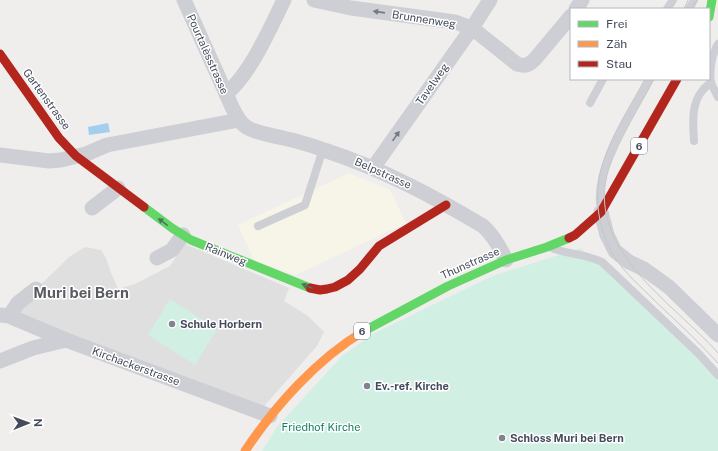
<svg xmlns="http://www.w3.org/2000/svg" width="718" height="451" font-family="'Public Sans',sans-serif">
  <rect width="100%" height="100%" fill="#efeeed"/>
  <!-- commercial -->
  <path fill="#f6f5e8" d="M349 173 390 190 406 223 296 275 254 260 238 225Z"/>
  <!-- education -->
  <path fill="#e0dfdf" d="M185 244 289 288 284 301 308 316 324 332 317 346 259 412 9 316 69 257 85 247 101 250 106 258 110 270 118 289 135 284 170 266Z"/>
  <!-- green -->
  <path fill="#d1efe3" d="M581 248 591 258 598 260 718 375V451H262L277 427 342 356 373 334 492 276Z
    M170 299 217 329 195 365 148 335Z"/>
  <!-- water -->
  <path fill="#a3ceee" d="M108 123 110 132 89 135 88 127Z"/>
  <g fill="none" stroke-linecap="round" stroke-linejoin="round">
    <!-- lane -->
    <path stroke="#cecfd4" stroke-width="8" d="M667 9 673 0
      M689 9 694 0
      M718 44C712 54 709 70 711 82 712 87 716 92 718 97
      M590 103 603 79
      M694 141C693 125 691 104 702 91 704 88 708 85 711 82
      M600 203C597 162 631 114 650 79
      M258 226 305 205 323 149
      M554 249C570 254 588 255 602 262L698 353 718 375"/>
    <!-- street -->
    <path stroke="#cecfd4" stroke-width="15" d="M184 0 232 107C236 115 240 124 248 128 259 134 272 135 283 138 297 141 311 145 324 150 382 169 431 195 483 226 494 236 500 247 506 260
      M314 0 351 8 455 22 472 28 517 64C525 67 529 65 535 59L571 16
      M576 9 582 0
      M226 94C251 73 269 30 284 0
      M0 155 49 161 61 160 86 154 107 145 239 120
      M373 168 472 28 490 0
      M92 208 118 188
      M601 212 607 235 615 251 629 262 644 269 669 287 718 335
      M157 258 172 250 183 235
      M0 315 9 316 66 340
      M9 316 18 303 36 289
      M0 361 33 348 66 340 270 416"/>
    <!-- fast -->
    <path stroke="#63d668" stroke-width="9" d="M709 17 712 0
      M144 207 172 228 191 240 310 288
      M364 331 448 286 506 260 547 247 569 238"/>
    <!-- slow -->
    <path stroke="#ff974d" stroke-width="9" d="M245 451C275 406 317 359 364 331"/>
    <!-- jam -->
    <path stroke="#b3261e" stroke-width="9" d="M0 54 59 138 76 156 144 207
      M569 238 575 235 601 212 677 79
      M310 288 320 290 327 289 335 287 348 280 360 269 379 246 446 205"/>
    <!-- tram -->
    <path stroke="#c6c7ca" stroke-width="1" d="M684 9 688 0
      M692 9 697 0
      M645 79C630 107 611 135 602 166 593 196 598 233 616 259 626 274 640 286 653 299 675 320 698 341 718 363
      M654 79C639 108 620 137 609 168 583 249 673 302 718 353"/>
  </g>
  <!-- one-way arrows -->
  <defs><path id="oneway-solid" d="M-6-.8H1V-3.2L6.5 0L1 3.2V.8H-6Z"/></defs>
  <g fill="#747985">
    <use href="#oneway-solid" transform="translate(379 12) rotate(-172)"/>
    <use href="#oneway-solid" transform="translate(396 136) rotate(-55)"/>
  </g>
  <g fill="#4d755f">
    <use href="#oneway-solid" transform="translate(163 222) rotate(-143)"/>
    <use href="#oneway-solid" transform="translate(307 286) rotate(-158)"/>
  </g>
  <!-- markers -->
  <g fill="#80848e" stroke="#fff" stroke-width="1.5">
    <circle cx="172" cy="324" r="4"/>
    <circle cx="367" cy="386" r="4"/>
    <circle cx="502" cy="438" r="4"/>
  </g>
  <g text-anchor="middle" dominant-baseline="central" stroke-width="3" stroke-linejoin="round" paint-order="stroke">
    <!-- shield labels -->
    <g fill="#fff" stroke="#7c818c" stroke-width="1">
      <rect x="631" y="138" width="16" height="16" rx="3"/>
      <rect x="354" y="323" width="16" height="16" rx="3"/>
    </g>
    <g font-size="10" font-weight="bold" fill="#444b5b">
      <text x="639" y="146">6</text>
      <text x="362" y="331">6</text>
    </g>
    <!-- street labels -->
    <g font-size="11" fill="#444b5b" stroke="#fff">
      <text transform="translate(424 19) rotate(9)">Brunnenweg</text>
      <text transform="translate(208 54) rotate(66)">Pourtalèsstrasse</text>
      <text transform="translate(432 84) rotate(-55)">Tavelweg</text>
      <text transform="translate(47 99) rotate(54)">Gartenstrasse</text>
      <text transform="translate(383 173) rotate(24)">Belpstrasse</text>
      <text transform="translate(226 254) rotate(22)">Rainweg</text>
      <text transform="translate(470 263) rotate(-24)">Thunstrasse</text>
      <text transform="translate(136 366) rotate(20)">Kirchackerstrasse</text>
    </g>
    <!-- poi labels -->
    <g font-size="11" font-weight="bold" fill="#444b5b" stroke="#fff" text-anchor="start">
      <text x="180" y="324">Schule Horbern</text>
      <text x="375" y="386">Ev.-ref. Kirche</text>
      <text x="510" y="438">Schloss Muri bei Bern</text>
    </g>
    <!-- park labels -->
    <g font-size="11" fill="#127f60" stroke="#fff">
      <text x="321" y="427">Friedhof Kirche</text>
    </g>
    <!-- district labels -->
    <g font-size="15" font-weight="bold" fill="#595b62" stroke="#fff">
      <text x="81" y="292">Muri bei Bern</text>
    </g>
  </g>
  <!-- legend -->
  <rect x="570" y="8" width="140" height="72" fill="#ffffff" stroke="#b4b7bd"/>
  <rect x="578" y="21" width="20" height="6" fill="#63d668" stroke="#b4b7bd"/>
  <text x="606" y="28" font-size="12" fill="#444b5b">Frei</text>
  <rect x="578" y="41" width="20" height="6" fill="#ff974d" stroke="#b4b7bd"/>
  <text x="606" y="48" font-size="12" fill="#444b5b">Zäh</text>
  <rect x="578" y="61" width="20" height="6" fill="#b3261e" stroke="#b4b7bd"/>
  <text x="606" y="68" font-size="12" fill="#444b5b">Stau</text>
  <!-- north arrow -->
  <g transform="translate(28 423) rotate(89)" stroke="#ffffff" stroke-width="3" paint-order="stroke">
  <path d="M0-3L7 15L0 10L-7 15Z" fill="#444b5b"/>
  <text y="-6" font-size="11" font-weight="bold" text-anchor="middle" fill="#444b5b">N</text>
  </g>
</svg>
